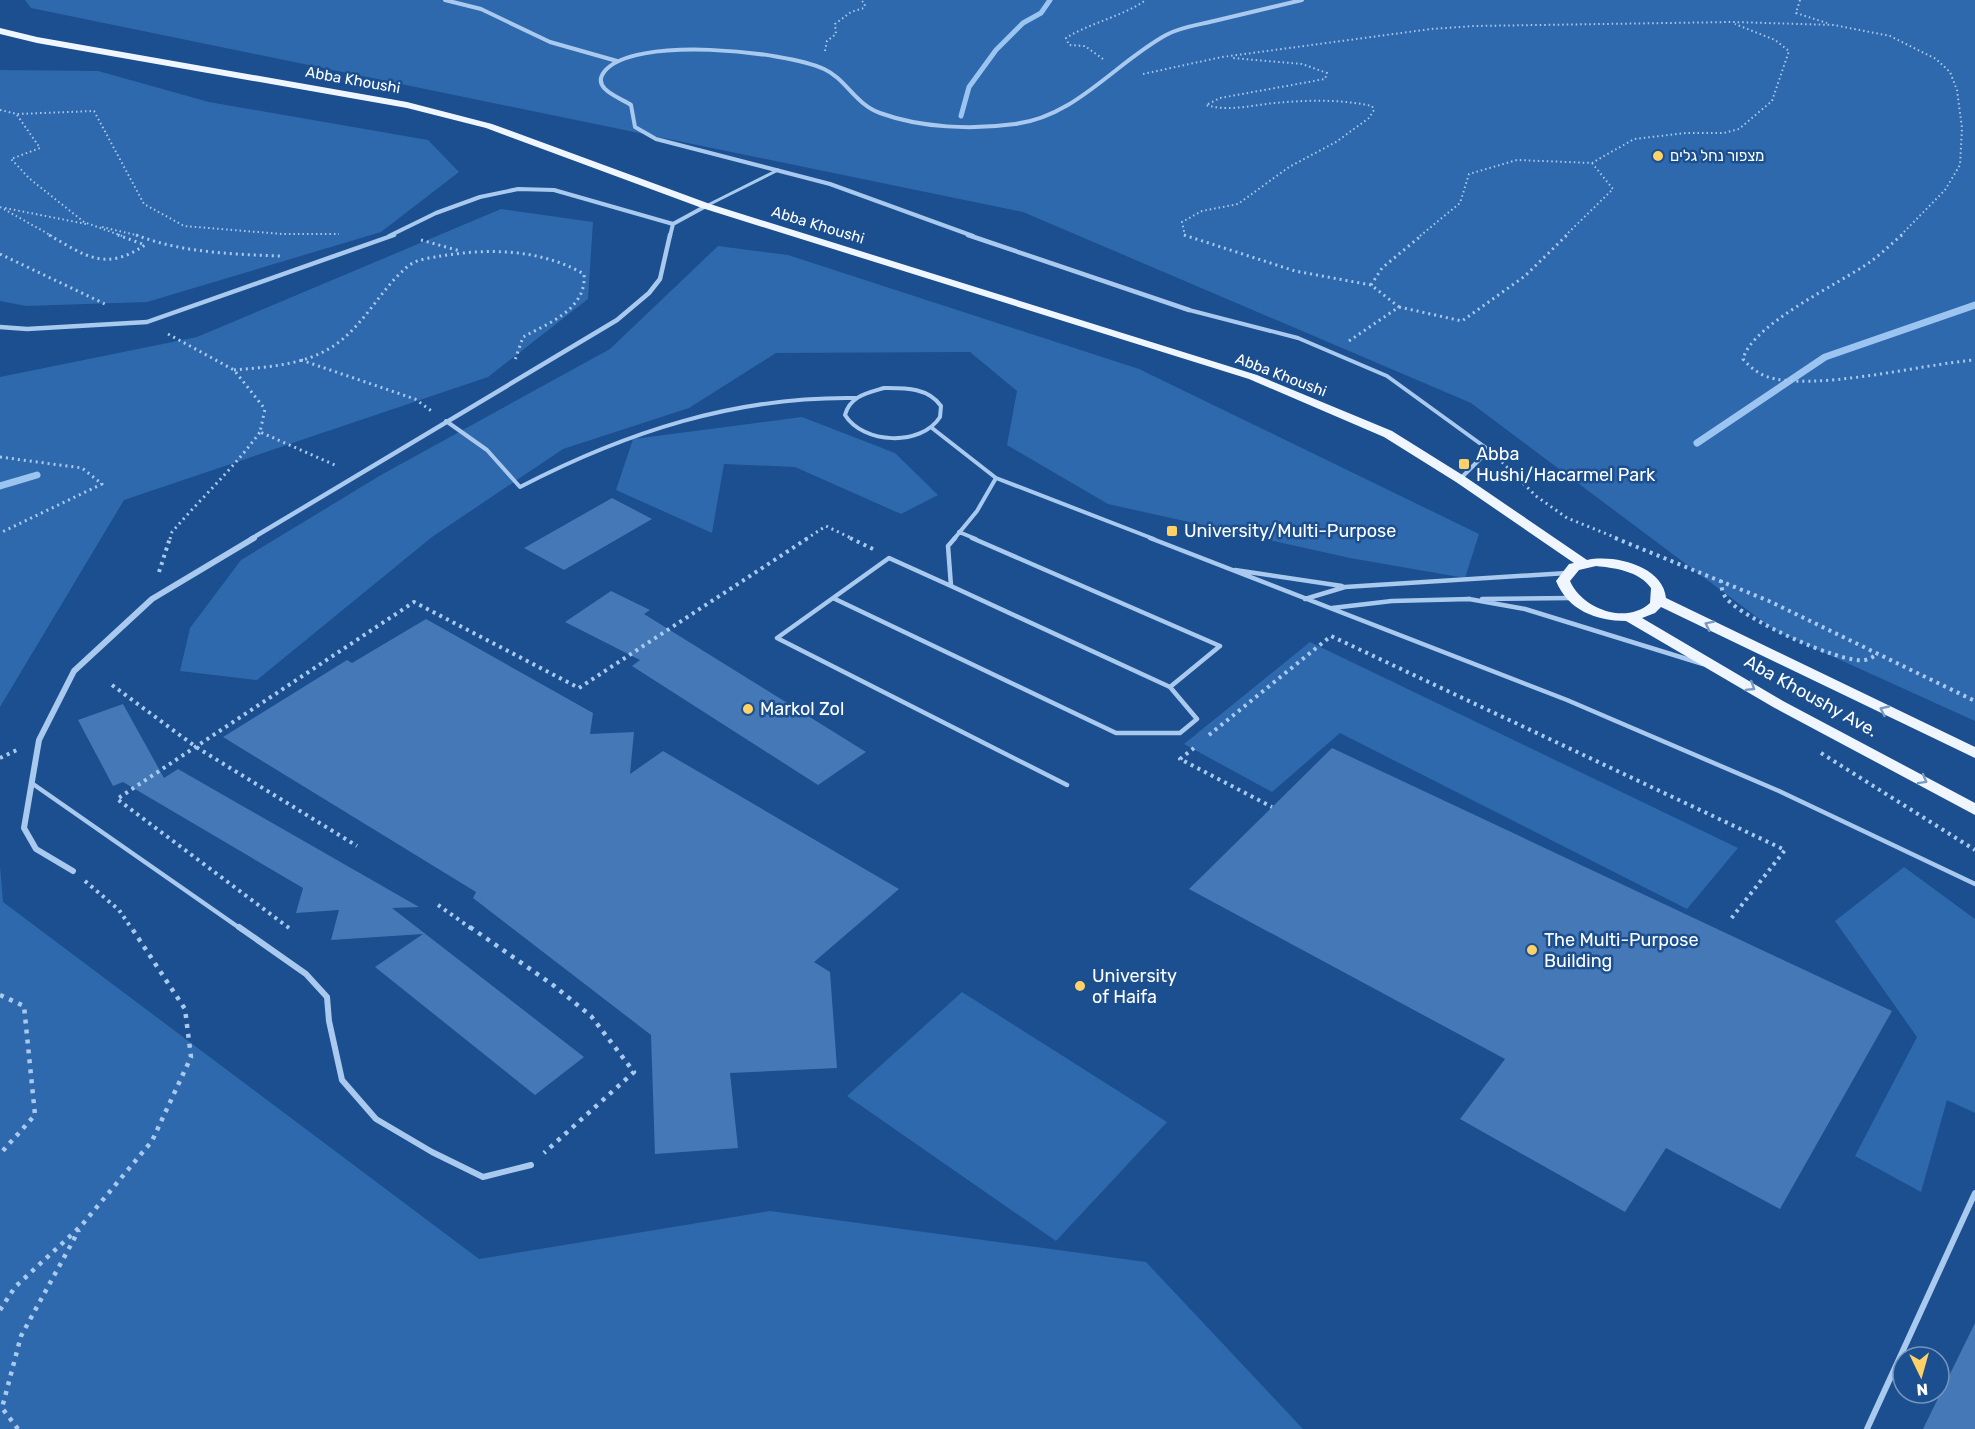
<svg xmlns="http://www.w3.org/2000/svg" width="1975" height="1429" font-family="Rubik,Heebo,sans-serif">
  <rect width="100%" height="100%" fill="#1b4f8f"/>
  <!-- green -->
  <path fill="#2e69ad" d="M25 0H1975V721L1774 630 1471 403 1023 212 31 8Z
    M0 70 98 71 209 102 428 140 459 172 381 232 147 302 26 306 0 301Z
    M501 209 593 222 588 299 488 377 124 500 0 707V377L197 337Z
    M718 246 788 255 1139 369 1479 534 1465 578 1350 558 1108 504 1007 445 1017 391 970 352 776 353 689 408 563 449 432 537 257 680 180 671 190 628 241 560 381 475 610 349Z
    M802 417 895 453 938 495 901 514 795 467 724 464 712 533 616 490 633 439Z
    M1310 642 1738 848 1687 909 1340 733 1272 792 1184 744Z
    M0 866 3 902 479 1259 770 1211 1146 1262 1303 1429H0Z
    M1904 867 1975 919V1113L1947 1100 1921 1192 1855 1156 1917 1037 1835 921Z
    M962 992 1167 1122 1056 1241 847 1096Z"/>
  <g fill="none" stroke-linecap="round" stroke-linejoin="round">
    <!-- stream-far1 -->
    <path stroke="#9cc4f0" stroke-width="5" d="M961 116 969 87 996 50 1023 23 1041 13 1050 0"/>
    <!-- stream -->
    <path stroke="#9cc4f0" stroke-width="7" d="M1697 443 1825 357 1975 305
      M0 486 37 475"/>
  </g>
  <!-- building -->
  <path fill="#4478b7" d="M612 498 652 519 564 570 524 548Z
    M611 591 650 610 644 614 866 752 818 785 632 666 640 660 565 622Z
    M426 619 593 713 590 734 634 732 630 774 663 751 899 889 814 962 830 972 837 1068 730 1073 738 1148 655 1154 651 1035 473 898 476 892 223 737 347 660 352 663Z
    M123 704 164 778 178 769 419 907 392 908 584 1057 535 1095 375 967 423 934 331 940 339 910 296 913 303 888 123 782 113 786 78 720Z
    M1332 748 1892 1011 1780 1209 1666 1148 1625 1212 1460 1119 1505 1059 1189 889Z
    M1975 1323V1429H1923Z"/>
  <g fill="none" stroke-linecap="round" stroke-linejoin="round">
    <!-- path-far3 -->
    <path stroke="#a9c9ee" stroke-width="2" stroke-dasharray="1.5 3" stroke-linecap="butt" d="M1800 0 1796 13 1827 23
      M825 51 827 41 836 34 835 24 851 12 864 8 865 4 861 0
      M1103 59 1085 46 1069 45 1066 38C1092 22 1121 17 1146 0
      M1143 74 1222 57 1431 29 1474 26 1732 22 1834 25 1890 36 1936 59 1950 72 1957 90 1962 128 1960 165 1945 190 1900 236
      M0 110 17 114 94 111 144 204 184 226 282 234H339
      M17 115 40 148 11 159 30 179 84 222 122 236
      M0 207 52 236
      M5 208 86 224
      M102 227 140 236
      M1185 236 1182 222 1202 211 1238 204 1289 167 1336 142 1369 118 1374 110 1372 106C1340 99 1307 100 1275 103 1252 105 1229 112 1206 105L1220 98 1325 79 1327 73 1302 64 1232 58
      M1420 236 1460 203 1469 174 1517 160 1592 163 1634 139 1686 133H1724L1739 129 1772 101 1789 51 1775 40 1735 24
      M1565 236 1613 189 1592 163"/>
    <!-- path-far2 -->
    <path stroke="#a9c9ee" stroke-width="3" stroke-dasharray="2 4" stroke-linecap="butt" d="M49 235C86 256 105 272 145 245L118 235
      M136 235C183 253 231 254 280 256
      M1184 235 1295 271 1371 285 1399 307 1349 341
      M1902 235C1891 244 1881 254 1870 262 1839 284 1752 324 1743 359 1749 366 1756 372 1765 376 1811 393 1922 364 1975 360
      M421 240 460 251
      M0 254 107 305
      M1371 285 1382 268 1422 235
      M1399 307 1462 321 1525 276 1567 235
      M168 334 234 370 265 409 260 432 337 466
      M301 360 415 399 433 412
      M234 370C268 367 306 365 335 345 365 324 380 290 407 267 416 259 430 258 441 256 490 248 540 249 584 274 587 309 549 323 523 337L515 360
      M0 457 82 468 102 484 0 533
      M1502 462 1536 496 1567 518 1619 539
      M170 539 172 532C201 498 234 468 260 432
      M806 539 826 526 853 539"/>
    <!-- path-far1 -->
    <path stroke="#a9c9ee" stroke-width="4" stroke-dasharray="3 4.5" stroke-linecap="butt" d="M850 538 873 549
      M1615 538 1769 601 1975 701
      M159 572 170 538
      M1721 580C1721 586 1722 592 1726 598 1742 618 1840 664 1865 660 1870 659 1874 656 1878 654
      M112 685 196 747 357 846
      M1209 735 1331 636 1785 850 1730 920
      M1194 748 1180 759 1272 807
      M1821 753 1975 850
      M0 758 19 749
      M85 881 119 910 132 929
      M438 905 472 929
      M289 928 117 799 414 602 579 688 808 538"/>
    <!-- path -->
    <path stroke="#a9c9ee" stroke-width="4.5" stroke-dasharray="4 6" stroke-linecap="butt" d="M470 927 553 985 591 1016 634 1072 544 1153
      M0 995 24 1006 35 1115 0 1154
      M0 1310 15 1287 81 1226 152 1141 191 1057 185 1009 131 927
      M18 1429 2 1408 21 1336 79 1230"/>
    <!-- lane-far3 -->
    <path stroke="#a9c9ee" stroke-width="3" d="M706 206 778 170"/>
    <!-- lane-far2 -->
    <path stroke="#a9c9ee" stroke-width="4" d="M1189 310 1298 338 1387 376 1489 450 1460 479
      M884 388C904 388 928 387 941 406L940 417C921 447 863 444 845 415 850 396 867 393 884 388Z
      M446 421 487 450 520 487C626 432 736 396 856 398
      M932 428 996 478 1154 539
      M959 532 976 539
      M954 539 977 511 996 478"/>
    <!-- lane-far1 -->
    <path stroke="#a9c9ee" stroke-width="4.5" d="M955 538 948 546 951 586 889 558 777 638 1067 785
      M972 538 1220 646 1170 687
      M1150 538 1567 700 1779 791 1975 884
      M1235 570 1342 586
      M833 598 1116 733H1180L1197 719 1170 687 951 586
      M1305 599 1345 587 1567 573
      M1469 599 1525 609 1703 664
      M1482 599 1572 598
      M1332 608 1392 601 1470 599
      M33 784 241 929"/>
    <!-- lane -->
    <path stroke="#a9c9ee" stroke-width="6" d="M239 927 306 974 327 997 329 1021 342 1080 376 1119 432 1152 483 1177 531 1165
      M1867 1429 1975 1193"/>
    <!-- street-far2 -->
    <path stroke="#a9c9ee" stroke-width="4" d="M445 0 481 9 550 42 617 61
      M389 236 436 213 480 197 518 189 554 190 673 224
      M670 236 673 224 706 206
      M973 236 830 184 656 139 635 127 631 105C621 98 591 89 604 72 632 35 785 51 824 69 846 79 855 104 880 113 921 128 972 130 1015 124 1075 117 1115 63 1166 35 1180 27 1198 25 1214 21 1243 14 1273 7 1302 0"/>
    <!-- street-far1 -->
    <path stroke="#a9c9ee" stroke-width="4.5" d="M968 235 1189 310
      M0 327 27 329 147 322 394 235
      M251 539 617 320 649 293 660 279 670 235"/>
    <!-- street -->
    <path stroke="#a9c9ee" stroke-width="6" d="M73 871 36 849 24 828 39 740 74 671 152 599 254 538"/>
    <!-- primary -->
    <path fill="#f0f6ff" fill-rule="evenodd" d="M0 28 37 37 407 102 492 124 710 204 1257 375 1392 431 1464 476 1587 560C1614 554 1663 566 1666 598L1975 747V758L1661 607 1655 613 1642 618 1783 701 1975 803V815L1773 707 1626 621C1596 621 1568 610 1556 581L1569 564 1574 563 1456 482 1384 437 1249 379 702 208 486 128 407 108 37 43 0 34ZM1596 566C1615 568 1639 571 1651 588L1650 603C1626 625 1582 609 1570 581L1579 570Z"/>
  </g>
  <!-- one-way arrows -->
  <defs><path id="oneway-chevron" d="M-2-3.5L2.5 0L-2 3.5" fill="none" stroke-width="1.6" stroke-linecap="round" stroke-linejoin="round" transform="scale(1.5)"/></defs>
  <g stroke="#7b9ac1">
    <use href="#oneway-chevron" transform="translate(1709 625) rotate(-154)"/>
    <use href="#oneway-chevron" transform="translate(1751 687) rotate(32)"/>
    <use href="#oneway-chevron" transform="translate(1884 710) rotate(-155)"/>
    <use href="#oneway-chevron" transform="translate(1923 780) rotate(29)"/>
  </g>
  <!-- markers -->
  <g fill="#ffd166" stroke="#1b4f8f" stroke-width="2">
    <circle cx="1658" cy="156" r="6"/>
    <rect x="1458" y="458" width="12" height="12" rx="3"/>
    <rect x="1166" y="525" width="12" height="12" rx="3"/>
    <circle cx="748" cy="709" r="6"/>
    <circle cx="1532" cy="950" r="6"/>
    <circle cx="1080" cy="986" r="6"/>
  </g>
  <g text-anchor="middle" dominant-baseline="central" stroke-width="5" stroke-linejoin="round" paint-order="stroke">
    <!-- far-street labels -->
    <g font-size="15" fill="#fff" stroke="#1b4f8f">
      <text transform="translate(353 80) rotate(10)">Abba Khoushi</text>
      <text transform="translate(818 225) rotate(17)">Abba Khoushi</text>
      <text transform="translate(1281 375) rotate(21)">Abba Khoushi</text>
    </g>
    <!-- far-poi labels -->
    <g font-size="15" fill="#fff" stroke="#1b4f8f" text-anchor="start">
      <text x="1670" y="156">מצפור נחל גלים</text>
    </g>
    <!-- poi labels -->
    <g font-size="18" fill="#fff" stroke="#1b4f8f" text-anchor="start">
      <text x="1476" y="454">Abba<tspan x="1476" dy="21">Hushi/Hacarmel Park</tspan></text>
      <text x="1184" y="531">University/Multi-Purpose</text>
      <text x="760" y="709">Markol Zol</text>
      <text x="1544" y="940">The Multi-Purpose<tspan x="1544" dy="21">Building</tspan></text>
      <text x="1092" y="976">University<tspan x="1092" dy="21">of Haifa</tspan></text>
    </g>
    <!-- street labels -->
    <g font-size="18" fill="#fff" stroke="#1b4f8f">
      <text transform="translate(1811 696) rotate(29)">Aba Khoushy Ave.</text>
    </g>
  </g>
  <!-- north arrow -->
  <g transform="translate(1921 1375) rotate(175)"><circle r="28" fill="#1b4f8f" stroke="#7695bc" stroke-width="1.5"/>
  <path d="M0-4.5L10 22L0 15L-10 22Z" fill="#ffd166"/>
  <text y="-9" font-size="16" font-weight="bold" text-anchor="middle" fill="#ffffff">N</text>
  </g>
</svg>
